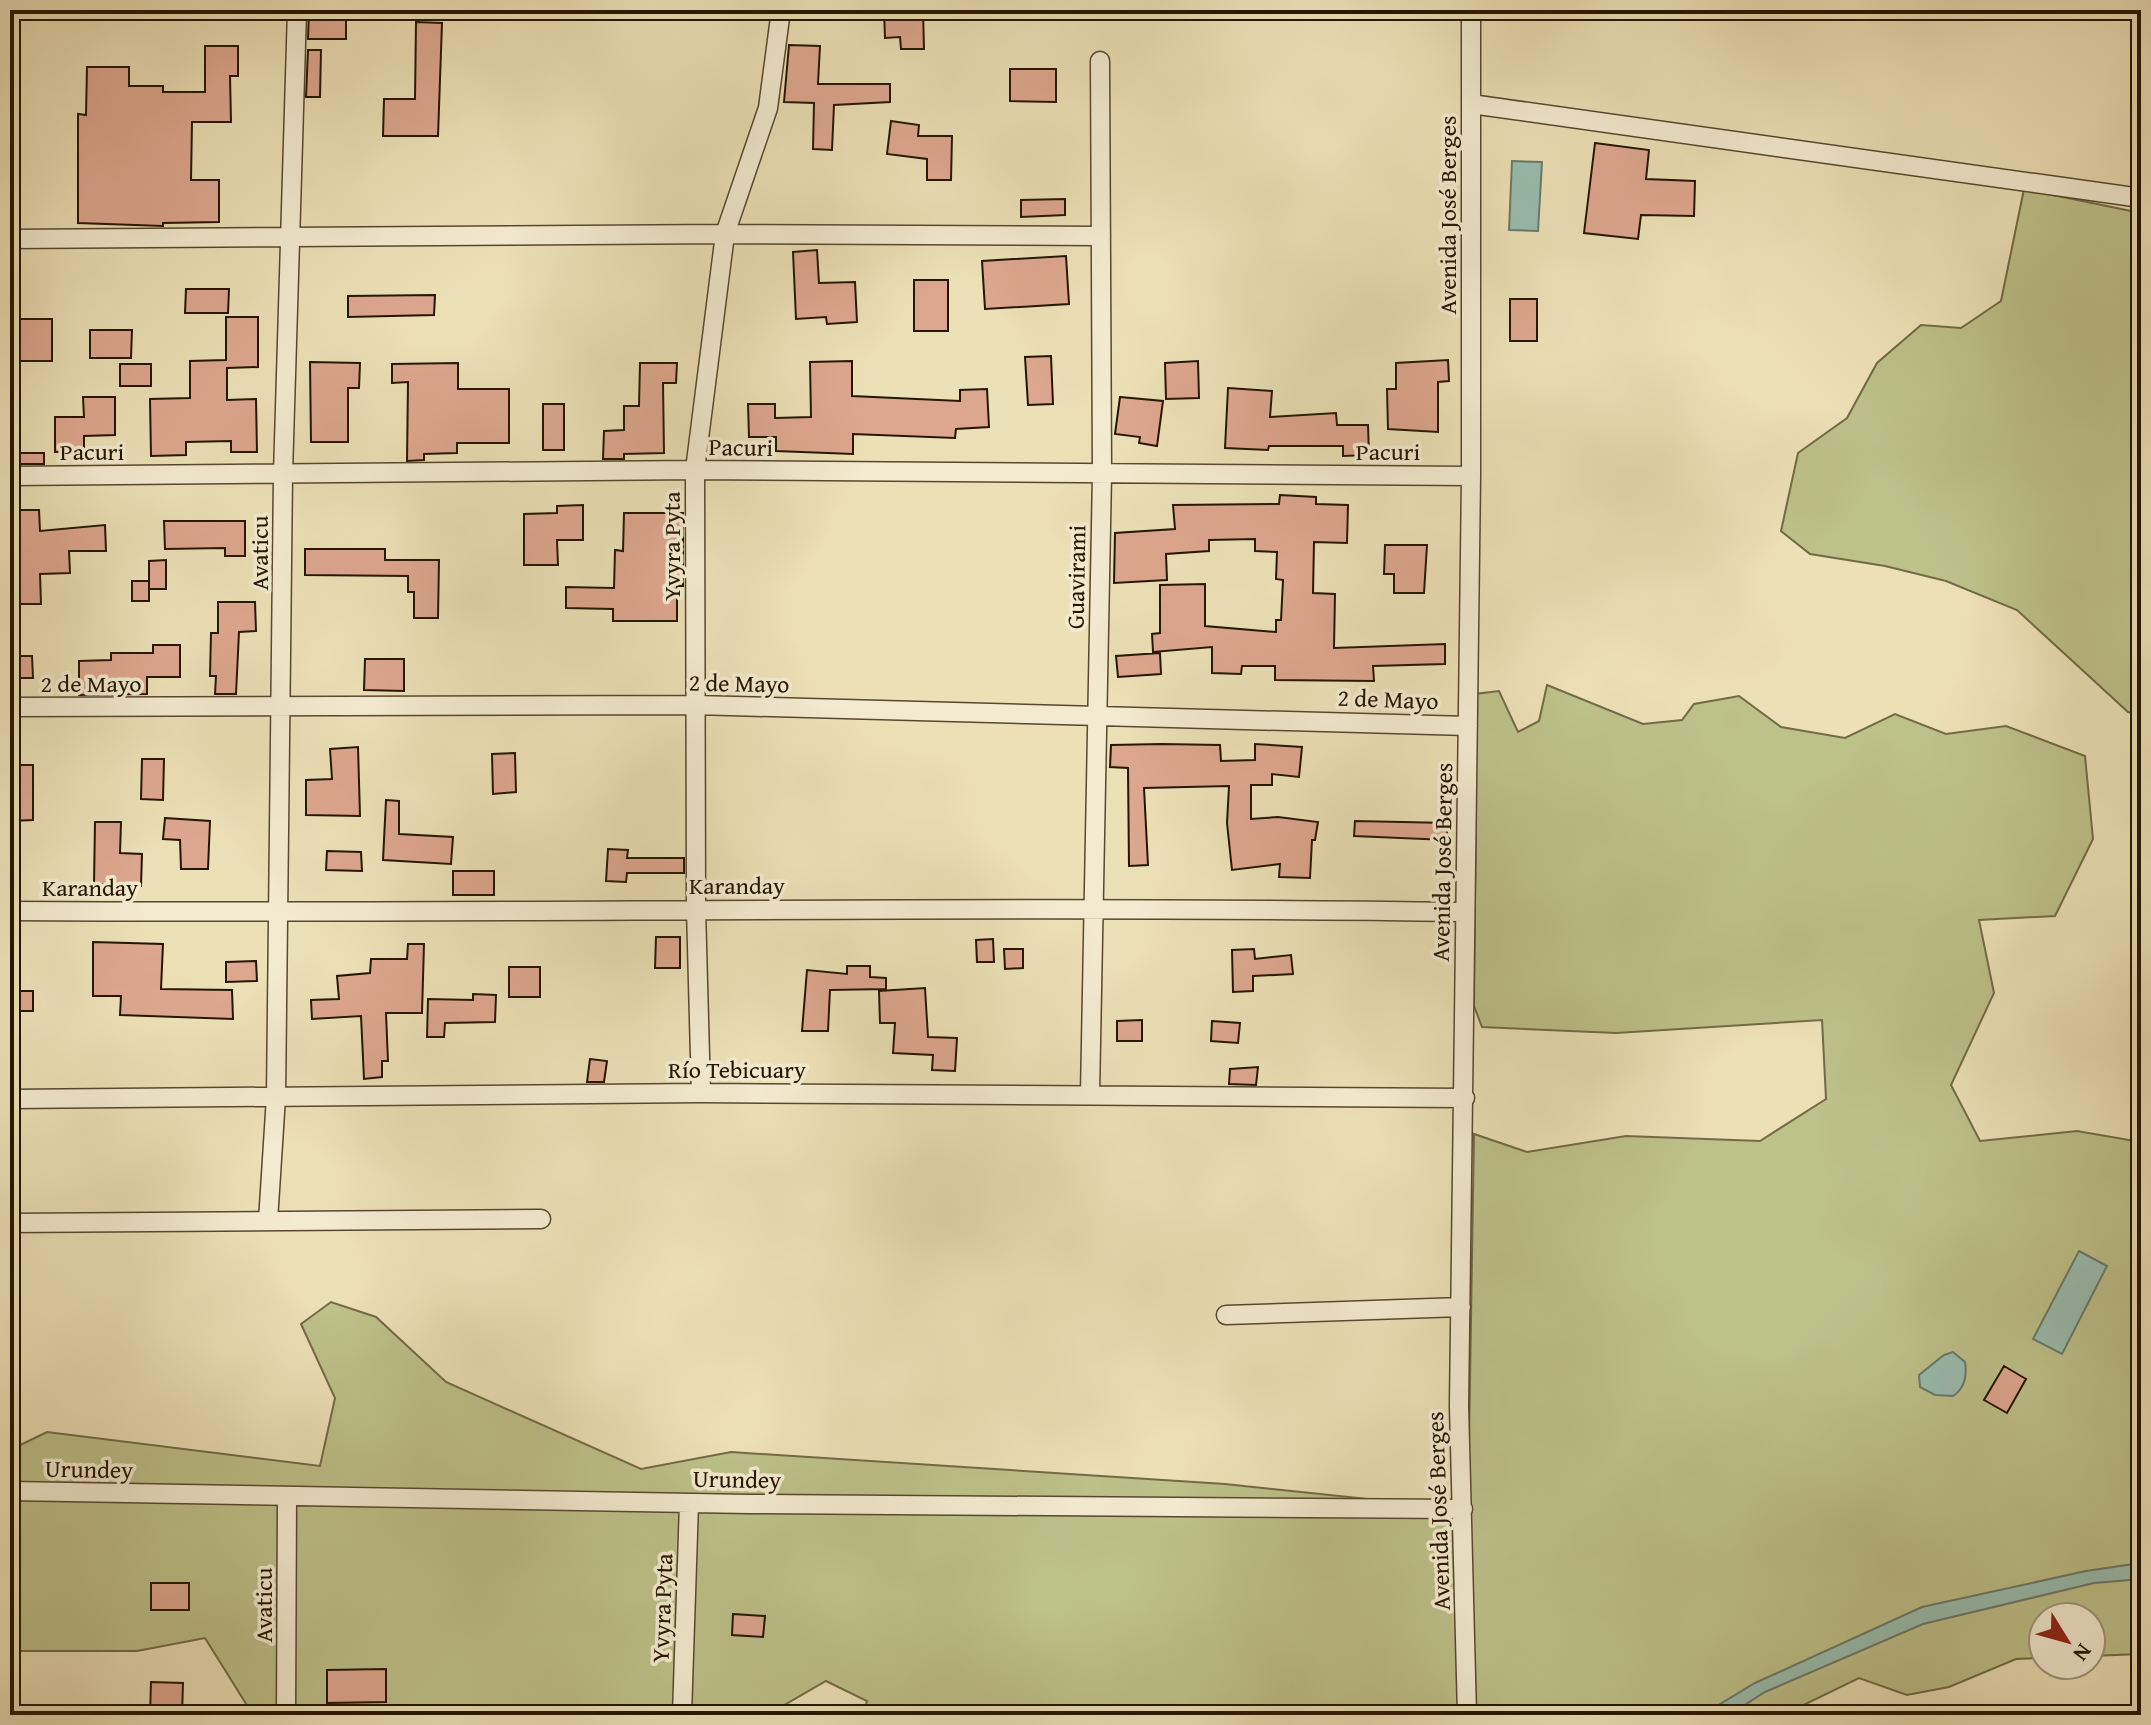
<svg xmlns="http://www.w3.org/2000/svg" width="2151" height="1725" font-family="'Gentium Book Plus',serif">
  <rect width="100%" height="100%" fill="#ece0b7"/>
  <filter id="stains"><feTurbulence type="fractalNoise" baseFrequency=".0025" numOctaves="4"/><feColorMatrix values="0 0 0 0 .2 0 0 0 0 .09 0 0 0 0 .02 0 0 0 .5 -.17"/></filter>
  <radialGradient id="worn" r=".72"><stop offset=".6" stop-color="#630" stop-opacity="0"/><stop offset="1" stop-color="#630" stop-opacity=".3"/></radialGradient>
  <!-- green -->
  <path fill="#bdc18a" stroke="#716b46" stroke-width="2" d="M2024 189 2141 213V715L2128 712 2017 610 1946 581 1885 566 1810 554 1781 531 1798 453 1847 418 1877 363 1921 325 1961 328 2001 301Z
    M1547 685 1643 724 1682 720 1694 704 1739 696 1781 727 1845 738 1895 714 1946 734 2006 726 2085 756 2093 839 2055 916 1979 920 1994 993 1951 1085 1980 1141 2077 1131 2141 1142V1654L2091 1656V1617H2043V1658L2016 1659 1949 1687 1907 1695 1859 1678 1783 1715H863L867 1701 826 1681 767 1715H253L205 1638 137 1651H10V1489L15 1488 10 1477V1450L47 1432 320 1466 335 1398 301 1324 331 1302 376 1317 446 1382 641 1469 731 1452 1225 1484 1463 1509 1468 1504 1474 1134 1527 1152 1626 1136 1760 1141 1826 1099 1822 1020 1616 1033 1482 1027 1474 1006 1476 805 1466 695 1499 691 1518 732 1539 721Z"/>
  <!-- water -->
  <path fill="#99bdaf" stroke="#6b7a69" stroke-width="2" d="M1512 161 1542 162 1538 231 1509 230Z
    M2079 1251 2107 1266 2062 1354 2033 1339Z
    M1953 1352 1965 1362C1967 1375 1965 1388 1953 1396L1935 1395 1920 1387 1919 1375 1944 1355Z
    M2141 1563V1579L2094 1583 1923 1624 1765 1692 1729 1715H1702L1755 1683 1922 1607 2086 1571Z"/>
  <!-- building -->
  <path fill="#dda78f" stroke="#251501" stroke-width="2" d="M309 10H346V39H308Z
    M884 10H923L924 49H901L900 37 885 38Z
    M416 22 442 23 438 136H383L384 99H415Z
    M789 45 820 46 818 84H890V102L834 105 832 150 813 149 814 103 784 102Z
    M205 46H238V76H230L231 122H192L191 180H219V222L163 223V226L78 223V114L86 115 87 67H129V86H163V92H205Z
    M308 50H321L320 97H306Z
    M1010 69H1056V102L1010 101Z
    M891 121 919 125 918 136H952L951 180H927V159L887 154Z
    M1595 143 1649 150 1646 179 1695 181 1694 216 1641 215 1638 239 1584 233Z
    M1065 199V215L1021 217V200Z
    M817 250 819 283 855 282 857 322 827 324 826 317 796 319 793 252Z
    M1066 256 1069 304 985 309 982 261Z
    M914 280H948V331H914Z
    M186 289H229L228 313H185Z
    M435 295 434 315 348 317V296Z
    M1510 299H1537V341H1510Z
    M226 317H258V367L227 368V400L256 399 257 452H231V441L186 442V455L151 456 150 399 190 398V361L226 360Z
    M10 319H52V361H10Z
    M90 330H132L131 358H90Z
    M1051 356 1053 404 1028 405 1025 357Z
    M1448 360 1449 381 1438 382V432L1388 429 1387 389H1396V363Z
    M852 361V396L960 401V390L987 389 989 427 956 429 955 438 853 434V454L776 451V437H749L748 404H775V418L811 417 810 362Z
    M1198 361 1199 398 1166 399 1165 363Z
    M310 362 360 363 359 388H348V442H311Z
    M458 363V389H509V443H457V453L424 454V460L407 461 408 382 392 383V364Z
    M640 363H677L676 383H663L664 453 624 454V459H603L604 431 624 430V406H639Z
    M120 364H151V386H120Z
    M1228 388 1272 391 1270 417 1336 413 1337 425H1368L1369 455 1343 456V446H1269L1268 450 1225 448Z
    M83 397H115V435L84 436V451L55 452V417H84Z
    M1120 397 1163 401 1157 446 1139 443 1140 437 1115 434Z
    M543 404H564V450H543Z
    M10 453H44V464H10Z
    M1280 495 1316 497V504L1348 505 1347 543 1314 542 1313 593 1335 594 1334 648 1445 644V664L1373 666 1374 681 1275 680V666H1242L1241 674 1212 673V647L1153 652 1152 634 1160 633V585L1205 584V626L1276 632V620H1281L1283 580 1276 579 1277 552 1255 551V539L1209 540V551L1166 554 1167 580 1114 583 1115 533 1175 529 1173 505 1279 504Z
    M583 505V540H557L558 565H524V514L557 513V506Z
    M10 510H39L40 531 105 525 106 551H69L70 573 40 574 41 604H12Z
    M624 513H683V586H677V621H613V609L566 608V587L614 588 615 550 623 551Z
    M164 521H245V556H225V548L165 549Z
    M1385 545H1427L1424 593H1394V574H1384Z
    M305 549H385V560H439L438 618H414V592H408V576L305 575Z
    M166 560V589H149V561Z
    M132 581H149V601H132Z
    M218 602H255L256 631 239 632 236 694H215L216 676H210L211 633H218Z
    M153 645H180V677H147V694L79 695V661L111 660V653H153Z
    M1160 653 1161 674 1118 677 1116 656Z
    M10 656H32L33 678H10Z
    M365 659H404V691L364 690Z
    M1162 744 1220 745 1221 761 1255 760V744L1302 747 1299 777 1272 774V785H1251V819L1278 817 1318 822 1315 840H1312L1310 878 1279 877 1280 864 1232 870 1227 823 1229 786 1144 788 1148 865 1129 866 1128 768 1110 767 1111 745Z
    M358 747 360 816 306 815V780L332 779 330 749Z
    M515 753 516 792 493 794 492 754Z
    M142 759H164L163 800 141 799Z
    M10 765H33V820L10 821Z
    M386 800 399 801V834L453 837 451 864 383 860Z
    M165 818 210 821 208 869H181L180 840 163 839Z
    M1355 821 1448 823 1447 840 1354 836Z
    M95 822H121L120 853 142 854 141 886 94 884Z
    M608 849 628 850 627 858H684V873H627L626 882 606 881Z
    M327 851 361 852 362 871 326 870Z
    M453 871H494V895H453Z
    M656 937H680V968H655Z
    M993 939 994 962H977L976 940Z
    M93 942 163 944 161 989 232 990 233 1019 120 1015 121 996H93Z
    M408 944H424L422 1013H386L388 1061H382V1077L364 1079 361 1016 312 1019 311 1000 339 999 337 976 370 973 371 959H407Z
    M1004 949H1023V968L1005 969Z
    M1254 949 1255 959 1291 955 1293 974 1253 976V991L1233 992 1232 950Z
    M256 961 257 981 226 982V962Z
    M847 966H870V977L886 978V989L830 990 828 1031H802L807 970 847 974Z
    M509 967H540V997H509Z
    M925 988 928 1037 957 1038 955 1071 932 1070 933 1055 893 1053 895 1023H880L879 991Z
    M15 991H33V1011H15Z
    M473 994 496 995 495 1022 445 1023 444 1037H427L428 999 473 1000Z
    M1142 1020V1041H1117V1021Z
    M1212 1021 1240 1023 1238 1043 1211 1041Z
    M590 1059 607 1061 604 1082H587Z
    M1258 1067 1256 1085 1229 1084 1230 1069Z
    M2004 1366 2026 1379 2007 1413 1984 1400Z
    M151 1583H189V1610H151Z
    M733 1614 765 1616 763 1637 732 1635Z
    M386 1669V1702L327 1703V1670Z
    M151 1682 183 1683 182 1715H150Z"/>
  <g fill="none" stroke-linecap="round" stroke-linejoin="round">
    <!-- street casing -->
    <g stroke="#57482e" stroke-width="21">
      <path id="street" d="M1471 104 2141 198
        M10 239 725 234 1101 236
        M10 476 695 470 1471 476
        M10 707 695 705 1468 726
        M10 911C495 914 980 905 1465 912
        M701 1093 696 909 695 470 725 234 768 108 781 10
        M1090 1094 1102 474 1100 61
        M10 1099 701 1093 1465 1098
        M268 1221 276 1097 283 474 297 10
        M10 1223 541 1219
        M1226 1315 1461 1307
        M10 1491 749 1504 1463 1509
        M286 1715 287 1496
        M682 1715 689 1503
        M1467 1715 1459 1406 1471 476V10"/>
    </g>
    <!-- street -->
    <use href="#street" stroke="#f3ebd0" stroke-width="18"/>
  </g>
  <g text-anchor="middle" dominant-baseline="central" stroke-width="7" stroke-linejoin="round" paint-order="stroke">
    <!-- street labels -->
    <g font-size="24" fill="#251501" stroke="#f3ebd0">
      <text transform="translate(1447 215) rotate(-90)">Avenida José Berges</text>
      <text transform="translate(741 447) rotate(1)">Pacuri</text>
      <text x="92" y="451">Pacuri</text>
      <text x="1388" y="451">Pacuri</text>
      <text transform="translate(671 546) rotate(-90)">Yvyra Pyta</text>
      <text transform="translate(259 553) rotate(-90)">Avaticu</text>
      <text transform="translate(1076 577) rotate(-89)">Guavirami</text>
      <text x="91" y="683">2 de Mayo</text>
      <text transform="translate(739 683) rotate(1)">2 de Mayo</text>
      <text transform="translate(1388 699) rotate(2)">2 de Mayo</text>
      <text transform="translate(1442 862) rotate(-89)">Avenida José Berges</text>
      <text x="737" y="885">Karanday</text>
      <text x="90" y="887">Karanday</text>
      <text x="737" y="1069">Río Tebicuary</text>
      <text transform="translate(89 1469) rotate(1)">Urundey</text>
      <text transform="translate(737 1479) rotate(1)">Urundey</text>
      <text transform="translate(1438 1511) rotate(-92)">Avenida José Berges</text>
      <text transform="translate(263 1605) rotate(-90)">Avaticu</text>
      <text transform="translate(662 1608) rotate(-88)">Yvyra Pyta</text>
    </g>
  </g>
  <!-- margin -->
  <rect width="2151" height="1725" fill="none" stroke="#ece0b7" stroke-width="40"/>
  <rect x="12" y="12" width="2127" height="1701" fill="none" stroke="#251501" stroke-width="4"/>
  <rect x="20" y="20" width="2111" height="1685" fill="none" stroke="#251501" stroke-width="2"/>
  <!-- north arrow -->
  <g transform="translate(2067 1641) rotate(127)"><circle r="38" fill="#f3ebd0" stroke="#a1957d" stroke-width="2"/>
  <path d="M0-6L14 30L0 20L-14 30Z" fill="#8f2418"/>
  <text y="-12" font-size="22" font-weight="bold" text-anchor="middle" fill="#251501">N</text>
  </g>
  <rect width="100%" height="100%" filter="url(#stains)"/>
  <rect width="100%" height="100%" fill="url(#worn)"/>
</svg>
